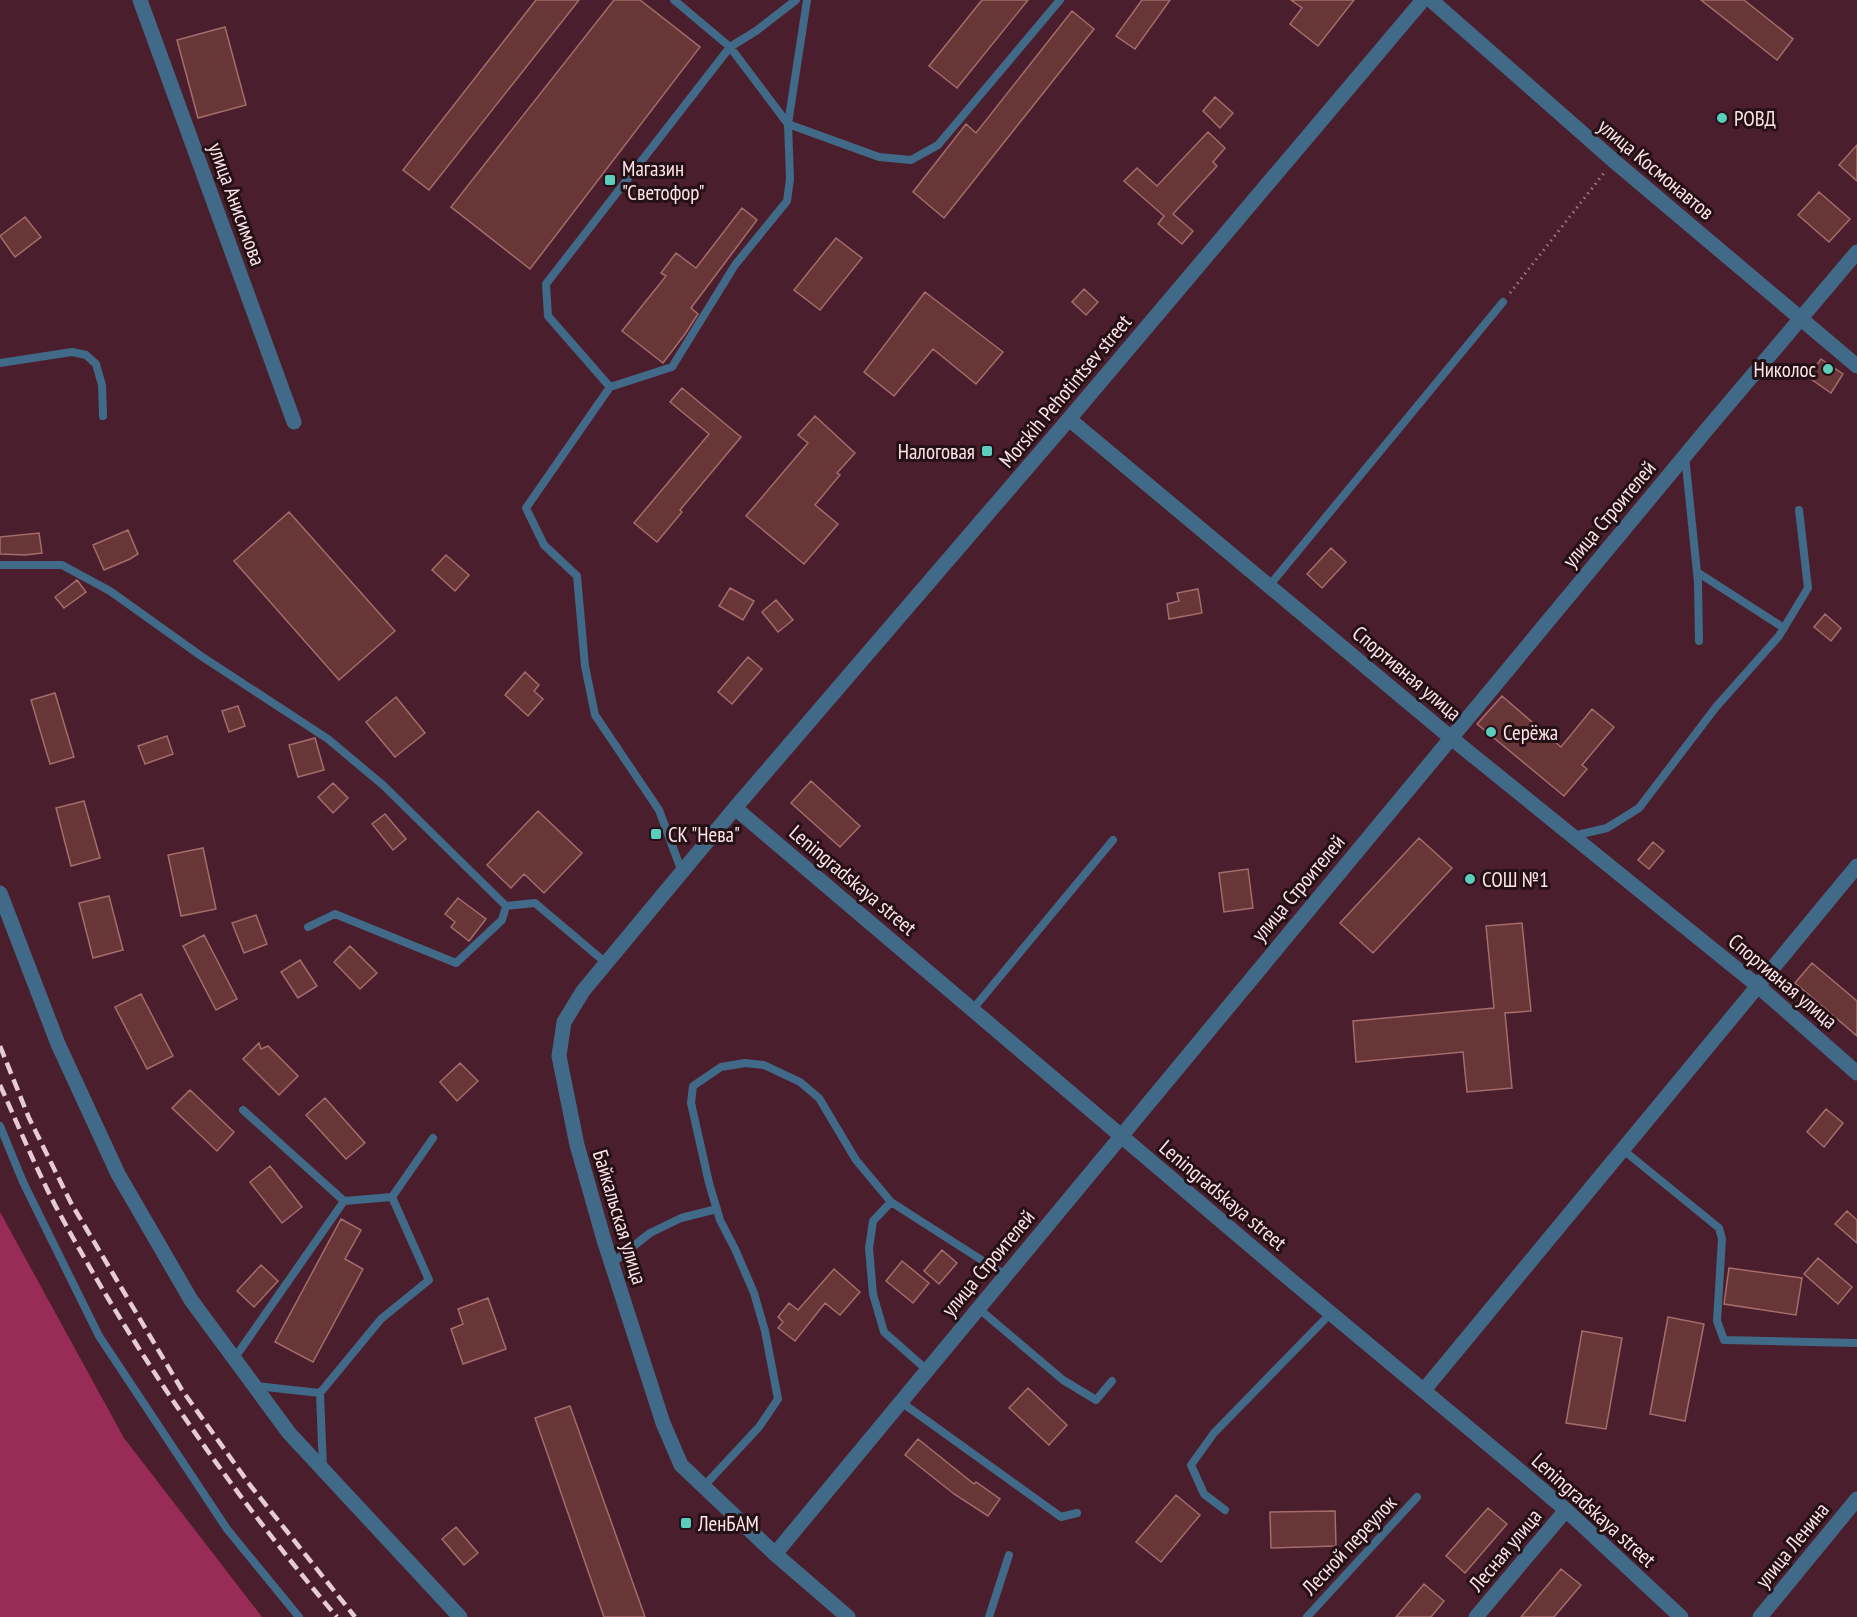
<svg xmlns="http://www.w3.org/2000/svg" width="1857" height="1617" font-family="'PT Sans Narrow',sans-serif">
  <rect width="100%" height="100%" fill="#4b1e2d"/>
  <!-- forest -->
  <path fill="#992c56" d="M0 1212 124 1438 262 1617H0Z"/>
  <!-- building -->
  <path fill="#683636" stroke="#a46c6b" stroke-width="1.5" d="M536 0H579L429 190 403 170Z
    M614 0H640L700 47 530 269 451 207Z
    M982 0H1028L957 88 929 66Z
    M1142 0H1170L1135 49 1116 36Z
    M1291 0H1354L1318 46 1290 24 1302 8Z
    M1701 0H1744L1793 39 1777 60Z
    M1072 11 1094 29 944 218 913 192 966 124 976 133Z
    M225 27 246 105 198 118 177 40Z
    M1215 97 1233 113 1220 128 1203 111Z
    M1208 132 1225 148 1213 162 1217 166 1173 214 1193 231 1182 244 1158 224 1164 216 1124 181 1137 168 1157 186Z
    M1857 145V181L1839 165Z
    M1819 192 1850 219 1829 242 1798 215Z
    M742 208 757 220 691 308 698 314 685 334 663 363 622 331 666 276 661 273 676 253 696 268Z
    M25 217 41 237 15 257 0 236Z
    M836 238 862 258 820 310 794 290Z
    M1084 289 1098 302 1086 315 1072 302Z
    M925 292 1003 352 976 384 933 349 894 396 864 372Z
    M1821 359 1843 374 1831 393 1808 377Z
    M682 388 741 437 680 510 682 512 657 542 634 523 709 434 670 402Z
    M815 416 855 453 837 473 840 475 815 505 838 524 804 564 746 516 808 443 798 435Z
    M289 512 395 631 339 680 234 561Z
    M128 530 138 554 130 559 104 570 93 545Z
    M39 533 42 553 25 555 0 554V537Z
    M1331 548 1346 562 1322 588 1307 574Z
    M446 555 469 575 455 591 432 570Z
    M77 580 86 592 64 608 55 597Z
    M730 588 754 601 743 620 719 606Z
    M1198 589 1202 613 1169 619 1167 604 1179 601 1177 593Z
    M776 600 793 620 778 632 762 612Z
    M1825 614 1841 628 1831 641 1814 627Z
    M748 657 762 669 732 704 718 692Z
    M525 672 539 685 534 691 543 699 528 716 505 695Z
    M55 693 74 757 50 764 31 700Z
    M1502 696 1561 747 1592 709 1614 727 1582 765 1587 769 1564 796 1477 724Z
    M396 697 425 733 395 757 366 722Z
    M238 706 245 726 229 732 222 711Z
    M167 736 173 754 145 764 138 746Z
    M315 738 324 770 298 777 289 745Z
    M811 781 860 826 840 847 791 803Z
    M333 783 348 798 333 813 318 797Z
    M84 801 100 858 71 866 56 808Z
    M538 811 582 853 544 893 524 874 511 888 487 865Z
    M385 814 406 839 393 850 372 824Z
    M1419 838 1452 868 1373 953 1340 923Z
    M1653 842 1664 851 1649 869 1638 860Z
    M203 848 216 909 181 916 168 855Z
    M1248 869 1253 908 1224 912 1219 873Z
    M109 896 123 950 93 958 79 903Z
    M458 898 486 919 469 941 451 927 455 922 445 914Z
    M256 915 267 944 244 953 232 923Z
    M1522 923 1531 1011 1505 1013 1512 1088 1467 1092 1463 1052 1356 1062 1353 1021 1494 1008 1486 926Z
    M204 935 237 999 216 1010 183 946Z
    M350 946 377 973 360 989 334 962Z
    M300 960 317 986 298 998 281 972Z
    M1812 963 1857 1001V1036L1795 983Z
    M141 994 173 1056 147 1069 115 1007Z
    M259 1043 261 1049 268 1046 298 1076 279 1095 243 1059Z
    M460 1063 478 1081 457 1101 440 1082Z
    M190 1090 234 1132 217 1151 172 1108Z
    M325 1098 365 1143 346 1159 306 1115Z
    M1826 1109 1843 1123 1824 1147 1807 1132Z
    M270 1166 302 1207 282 1223 250 1182Z
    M1847 1211 1857 1220V1243L1835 1224Z
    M341 1219 361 1230 345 1259 363 1269 313 1362 275 1342Z
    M942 1250 957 1263 939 1284 924 1271Z
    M1818 1258 1852 1287 1838 1304 1804 1274Z
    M902 1261 929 1283 913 1303 886 1281Z
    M261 1265 278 1281 254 1307 237 1291Z
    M1729 1268 1802 1278 1796 1315 1724 1304Z
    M834 1269 860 1292 840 1315 825 1303 795 1341 778 1328 783 1322 778 1317 789 1303 798 1310Z
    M488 1298 506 1349 463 1364 451 1329 463 1324 458 1309Z
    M1668 1317 1704 1324 1685 1421 1650 1414Z
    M1582 1331 1622 1338 1606 1429 1566 1423Z
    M1028 1388 1067 1425 1049 1445 1009 1408Z
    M570 1406 645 1617H604L535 1418Z
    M918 1439 974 1484 976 1482 1000 1499 988 1516 954 1494 905 1455Z
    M1176 1495 1200 1515 1161 1562 1136 1542Z
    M1488 1508 1507 1524 1465 1573 1446 1556Z
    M1335 1511 1336 1546 1271 1548 1270 1512Z
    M456 1527 478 1553 464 1565 442 1539Z
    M1561 1569 1581 1585 1554 1617H1521Z
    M1424 1584 1444 1601 1431 1617H1396Z"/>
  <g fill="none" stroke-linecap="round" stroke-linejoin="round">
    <!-- path -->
    <path stroke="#9d7984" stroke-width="3" stroke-dasharray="1.5 4.5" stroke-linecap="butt" d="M1510 293 1604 173"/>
    <!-- service -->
    <path stroke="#406a87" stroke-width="8" d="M674 0 730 47 788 124 879 157 911 160 938 145 1060 0
      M0 363 72 352 86 355 96 364 102 385 103 416
      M610 387 548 316 546 284 730 47 756 31 796 0
      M1685 456 1698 582 1699 641
      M0 565H62L110 591 201 656 328 739 384 786 506 906 535 903 606 963
      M1697 572 1784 628
      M1269 586 1503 302
      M1573 836 1607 828 1639 808 1716 707 1779 636 1808 588 1799 510
      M682 872 659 810 595 715 585 666 577 576 544 545 526 508 610 387 672 367 735 265 787 201 790 179 788 124 807 0
      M308 927 335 914 456 963 502 920 506 906
      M973 1009 1113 840
      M243 1110 344 1201
      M0 1126 23 1182 99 1336 227 1529 299 1617
      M1622 1149 1719 1228 1722 1239 1717 1321 1724 1340 1857 1343
      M891 1202 873 1221 869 1248 873 1294 884 1332 927 1370
      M611 1264 650 1233 681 1218 717 1209
      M978 1308 1063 1380 1096 1400 1112 1381
      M234 1359 344 1201 392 1197 433 1138
      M256 1386 320 1393
      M901 1402 1061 1517 1077 1513
      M323 1468 320 1393 381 1319 429 1280 392 1197
      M704 1486 759 1427 778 1399 765 1331 754 1293 735 1249 720 1220 709 1183 691 1103 693 1086 721 1067 745 1063 764 1065 800 1082 819 1098 856 1160 891 1202 1005 1275
      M1225 1510 1204 1494 1191 1465 1214 1433 1331 1313
      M989 1617 1009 1555
      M1307 1617 1417 1497"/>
    <!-- minor -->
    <path stroke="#406a87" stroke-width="15" d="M140 0 294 422
      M1069 419 1450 737 1758 986 1857 1073
      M735 808 1292 1281 1519 1470 1566 1510 1681 1617
      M0 893 58 1044 118 1174 191 1300 289 1433 460 1617
      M1424 1390 1857 866
      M775 1554 1708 428 1857 252
      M1476 1617 1566 1510
      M1760 1617 1857 1499"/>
    <!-- tertiary -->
    <path stroke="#406a87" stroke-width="15" d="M1431 0 1614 161 1857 366
      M848 1617 775 1554 681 1465 663 1423 604 1240 577 1145 559 1056 564 1022 583 991 735 808 1069 419 1423 0"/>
    <!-- rail -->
    <path stroke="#e6cbd2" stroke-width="4.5" stroke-dasharray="12 6" stroke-linecap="butt" d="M0 1046 29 1118 71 1203 182 1390 250 1485 355 1617
      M0 1085C18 1125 35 1166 55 1205 134 1352 229 1490 337 1617"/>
  </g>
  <!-- markers -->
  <g fill="#5bcebb" stroke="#251016" stroke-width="2">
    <circle cx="1722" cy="118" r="6"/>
    <rect x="604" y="174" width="12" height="12" rx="3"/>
    <circle cx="1828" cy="369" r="6"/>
    <rect x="981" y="445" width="12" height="12" rx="3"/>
    <circle cx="1491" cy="732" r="6"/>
    <rect x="650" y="828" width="12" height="12" rx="3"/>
    <circle cx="1470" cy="879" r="6"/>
    <rect x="680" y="1517" width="12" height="12" rx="3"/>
  </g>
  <g text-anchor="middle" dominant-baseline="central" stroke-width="6" stroke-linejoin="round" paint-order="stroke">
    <!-- poi labels -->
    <g font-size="21" fill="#fde4ea" stroke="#251016" text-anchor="start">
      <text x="1734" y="118">РОВД</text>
      <text x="622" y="168">Магазин<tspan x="622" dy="24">"Светофор"</tspan></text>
      <text x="1816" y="369" text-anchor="end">Николос</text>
      <text x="975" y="451" text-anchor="end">Налоговая</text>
      <text x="1503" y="732">Серёжа</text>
      <text x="668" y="834">СК "Нева"</text>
      <text x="1482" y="879">СОШ №1</text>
      <text x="698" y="1523">ЛенБАМ</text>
    </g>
    <!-- street labels -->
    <g font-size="21" fill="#fde4ea" stroke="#251016">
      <text transform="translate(1656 169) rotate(40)">улица Космонавтов</text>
      <text transform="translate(237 204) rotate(70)">улица Анисимова</text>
      <text transform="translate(1065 391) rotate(-50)">Morskih Pehotintsev street</text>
      <text transform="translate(1609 514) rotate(-50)">улица Строителей</text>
      <text transform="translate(1407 673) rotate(40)">Спортивная улица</text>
      <text transform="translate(853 880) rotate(40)">Leningradskaya street</text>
      <text transform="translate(1298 888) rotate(-50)">улица Строителей</text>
      <text transform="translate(1783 981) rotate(40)">Спортивная улица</text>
      <text transform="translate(1223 1195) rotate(40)">Leningradskaya street</text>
      <text transform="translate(620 1217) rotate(73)">Байкальская улица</text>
      <text transform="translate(988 1263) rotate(-50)">улица Строителей</text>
      <text transform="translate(1594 1510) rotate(42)">Leningradskaya street</text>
      <text transform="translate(1349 1545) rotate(-47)">Лесной переулок</text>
      <text transform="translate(1792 1545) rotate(-51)">улица Ленина</text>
      <text transform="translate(1505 1550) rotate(-50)">Лесная улица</text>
    </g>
  </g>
</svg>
